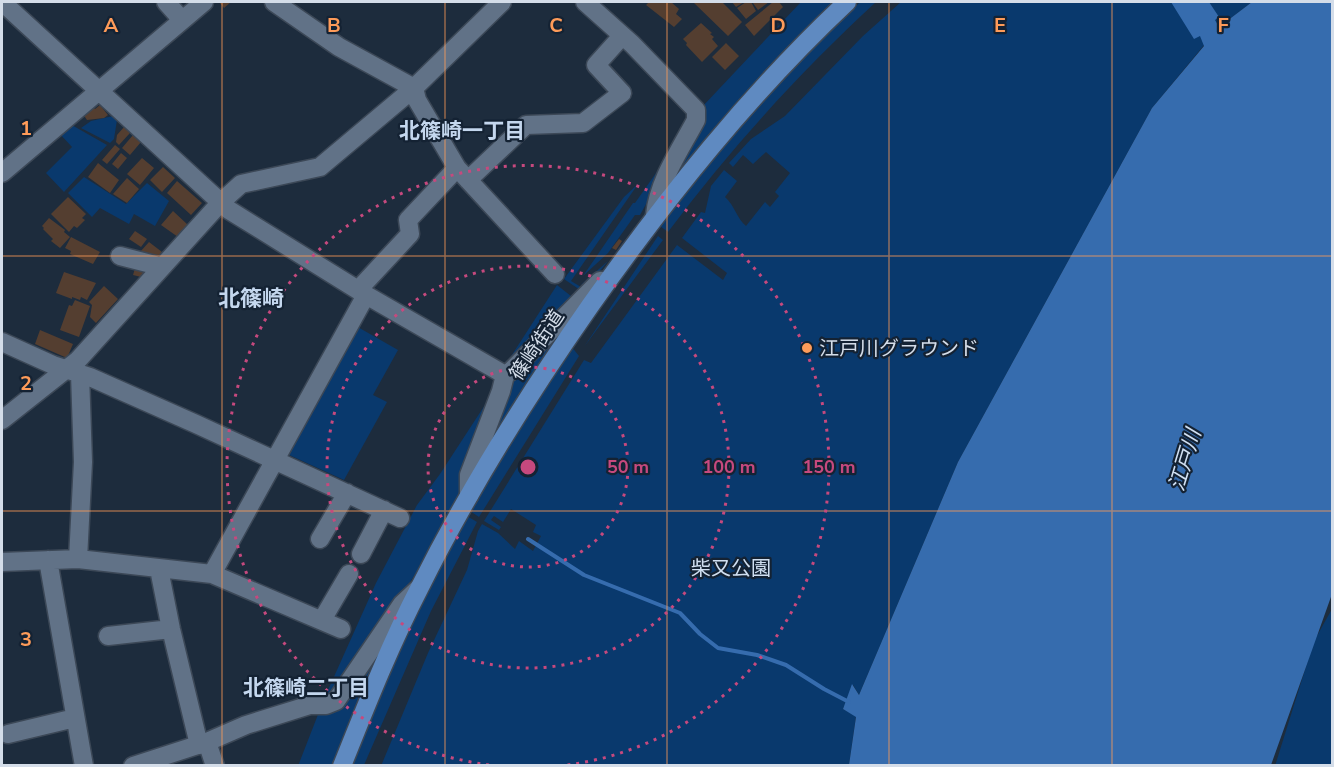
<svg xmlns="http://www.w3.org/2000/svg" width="1334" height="767" font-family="'Nunito Sans','Noto Sans JP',sans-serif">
  <rect width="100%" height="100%" fill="#1d2c3d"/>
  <!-- green -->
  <path fill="#09396d" d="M801 2H837L662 194 702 107Z
    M860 2H876C800 72 730 149 668 232L660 226 671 213 668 210 757 105Z
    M901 2H1252L1219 27 1152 108 958 462 859 695 853 685 843 709 856 716 849 765 381 766 428 653 467 570 478 531 482 524 498 533 515 549 519 541 533 551 541 536 533 532 536 525 511 509 503 522 494 516 491 520 501 527 499 530 484 521 584 360 591 363 677 245 723 280 727 273 682 238 701 212 705 213 711 186 724 170 737 181 725 197C735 206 737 219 746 226L765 202 770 207 779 196 775 192 790 173 766 152 753 164 743 155 733 167 729 163 751 139 785 116 863 36Z
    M113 116 117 120 114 139 110 143 81 128 91 121Z
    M70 124 107 145 64 192 46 173 72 147 59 133Z
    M689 126 640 215H635L608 253 583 276 633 203H635Z
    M84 177 126 204 147 183 169 201 155 226 134 214 129 224 100 208 92 217 68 193Z
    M638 184 571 281 581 287 582 284 608 261 583 292 564 279 624 197Z
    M658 236 663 240 584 347Z
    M557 285 576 300 508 361Z
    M580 308 474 475 513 377Z
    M356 326 398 350 373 395 387 402 344 480 287 454Z
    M571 346 579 356 479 517 470 511Z
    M496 388 464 476 456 503 433 548 333 696 324 699 376 583 417 505 440 474Z
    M467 516 477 522 431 611 364 765 351 766 419 607Z
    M1332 609V765L1275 766 1314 641Z
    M394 624 335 765 298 766 319 712Z"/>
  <!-- water -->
  <path fill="#366cae" d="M1171 2H1209L1219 17 1215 20 1219 27 1252 2H1332V594L1271 765H849L856 717 843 709 852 684 859 695 958 462 1152 108 1204 46 1200 36 1194 39Z"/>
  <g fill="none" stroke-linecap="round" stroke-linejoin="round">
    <!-- stream -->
    <path stroke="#366cae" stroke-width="4" d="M528 539 584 575 680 613 700 634 718 648 757 655 786 665 824 689 849 702"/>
  </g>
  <!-- building -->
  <path fill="#543e30" d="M219 2H231L224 8Z
    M649 2H671L679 9 676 14 682 19 674 27 646 5Z
    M693 2H722L742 22 728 36Z
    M732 2H744L736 7Z
    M746 2H751L756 11 746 19 737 8Z
    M755 2H769L758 10 753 3Z
    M773 2H779L783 7 754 36 745 25Z
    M701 23 712 33 710 34 714 37 712 39 718 46 702 62 686 45 687 43 683 39Z
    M726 43 739 56 725 70 712 57Z
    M100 105 108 115 104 118 87 120 83 114 92 106 95 109Z
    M124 127 130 133 119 145 116 142 117 135Z
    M133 135 141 142 130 155 122 148Z
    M115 145 120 149 107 164 102 160Z
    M121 153 127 158 118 169 112 164Z
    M142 158 154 168 140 185 127 174Z
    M98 163 119 180 110 193 88 177Z
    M163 167 175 178 162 192 150 180Z
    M127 178 139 189 127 203 113 194Z
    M177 181 202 203 191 215 167 193Z
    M68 197 86 214 82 218 85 220 77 228 74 226 69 232 51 214Z
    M173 211 188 225 178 237 161 225Z
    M49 218 65 230 64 232 70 237 60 248 51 241 53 239 43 229 44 228 42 226Z
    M135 231 147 239 141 247 129 239Z
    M71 237 100 252 93 264 70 254 71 251 65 248Z
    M619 239 622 241 616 250 612 248Z
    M149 242 162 252 156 259 151 254 147 258 140 252Z
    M136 265 149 269 141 277 133 275Z
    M64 272 96 283 87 300 81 297 80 300 72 297V299L56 293Z
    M104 286 118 299 96 323 90 317 92 305 89 302Z
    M75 300 90 306 79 337 60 330 69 305 72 306Z
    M40 330 73 344 67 358 35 344Z"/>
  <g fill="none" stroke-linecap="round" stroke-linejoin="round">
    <!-- minor casing -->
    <g stroke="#3c4857" stroke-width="21">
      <path id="minor" d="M2 2 229 210 366 295 505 375 501 391 469 475V496
        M166 2 182 20
        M274 2 339 47 414 88 417 100 457 168 555 274
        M585 2 632 44 696 110V120C680 150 658 182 655 215
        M2 173 204 2
        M468 180 526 125 583 123 622 93 596 65 622 36
        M120 256 155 265 161 268
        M358 290 410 234 408 220 457 168
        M2 342 53 365 90 377 196 424 400 518
        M505 375 511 371 600 281H606
        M2 420 78 360 221 202 241 184 320 167 414 88 502 2
        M320 539 347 493
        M361 554 384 510
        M78 559 83 462 80 374
        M48 560 84 766
        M2 562 78 559 212 574 341 629
        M159 569 171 629 199 745
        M212 574 366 295
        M322 620 349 574
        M108 636 171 629
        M8 734 75 718
        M207 742 215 766
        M133 766 207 742 246 725 310 705H326L336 701 402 604 418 589"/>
    </g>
    <!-- major casing -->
    <g stroke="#3c4857" stroke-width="21">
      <path id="major" d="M342 766C366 706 390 645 420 587 469 489 527 396 590 306 667 197 750 93 847 2"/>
    </g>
    <!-- minor -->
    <use href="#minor" stroke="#617287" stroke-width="18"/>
    <!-- major -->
    <use href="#major" stroke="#5f8ac1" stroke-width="18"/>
  </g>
  <!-- grid -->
  <path fill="none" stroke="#fe9b59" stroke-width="1.5" stroke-opacity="0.55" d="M222 2V766M445 2V766M667 2V766M889 2V766M1112 2V766M2 256H1332M2 511H1332"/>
  <!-- distance rings -->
  <g fill="none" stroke="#c6497e" stroke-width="3" stroke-dasharray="3 6">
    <circle cx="528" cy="467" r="100"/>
    <circle cx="528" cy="467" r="201"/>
    <path d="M489 765A301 301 0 1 1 567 765"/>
  </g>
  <!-- markers -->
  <circle fill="#fe9b59" stroke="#142233" stroke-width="2" cx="807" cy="348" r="6"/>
  <g text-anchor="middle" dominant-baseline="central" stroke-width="4.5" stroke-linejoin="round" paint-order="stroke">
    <!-- street labels -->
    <g font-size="20" fill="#d4dde9" stroke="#142233">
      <text transform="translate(537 345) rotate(-56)">篠崎街道</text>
    </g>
    <!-- poi labels -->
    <g font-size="20" fill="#d4dde9" stroke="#142233" text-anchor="start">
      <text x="819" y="348">江戸川グラウンド</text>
    </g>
    <!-- park labels -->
    <g font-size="20" fill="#d0dff1" stroke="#142233">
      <text x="731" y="568">柴又公園</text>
    </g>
    <!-- neighbourhood labels -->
    <g font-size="21" font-weight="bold" fill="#c4d7ee" stroke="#142233">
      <text x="462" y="131">北篠崎一丁目</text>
      <text x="306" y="688">北篠崎二丁目</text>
    </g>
    <!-- water labels -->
    <g font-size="21" font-style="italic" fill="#d2e1f3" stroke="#142233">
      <text transform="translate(1185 460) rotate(-73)">江戸川</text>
    </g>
    <!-- quarter labels -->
    <g font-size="22" font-weight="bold" fill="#c4d7ee" stroke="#142233">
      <text x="251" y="299">北篠崎</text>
    </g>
  </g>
  <g font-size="20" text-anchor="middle" font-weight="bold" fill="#fe9b59" stroke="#142233" stroke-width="4.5" stroke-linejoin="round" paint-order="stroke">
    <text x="111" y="32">A</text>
    <text x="334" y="32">B</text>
    <text x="556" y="32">C</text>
    <text x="778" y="32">D</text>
    <text x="1000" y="32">E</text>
    <text x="1223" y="32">F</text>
    <text x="26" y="135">1</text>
    <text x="26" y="390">2</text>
    <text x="26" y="646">3</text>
  </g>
  <circle cx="528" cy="467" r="9" fill="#c6497e" stroke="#142233" stroke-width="3"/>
  <g font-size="18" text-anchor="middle" font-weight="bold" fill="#c6497e" stroke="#142233" stroke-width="4.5" stroke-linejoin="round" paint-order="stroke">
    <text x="628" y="473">50 m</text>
    <text x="729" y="473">100 m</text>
    <text x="829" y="473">150 m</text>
  </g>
  <!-- border -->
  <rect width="1334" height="767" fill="none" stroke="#d4dde9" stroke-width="6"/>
</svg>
